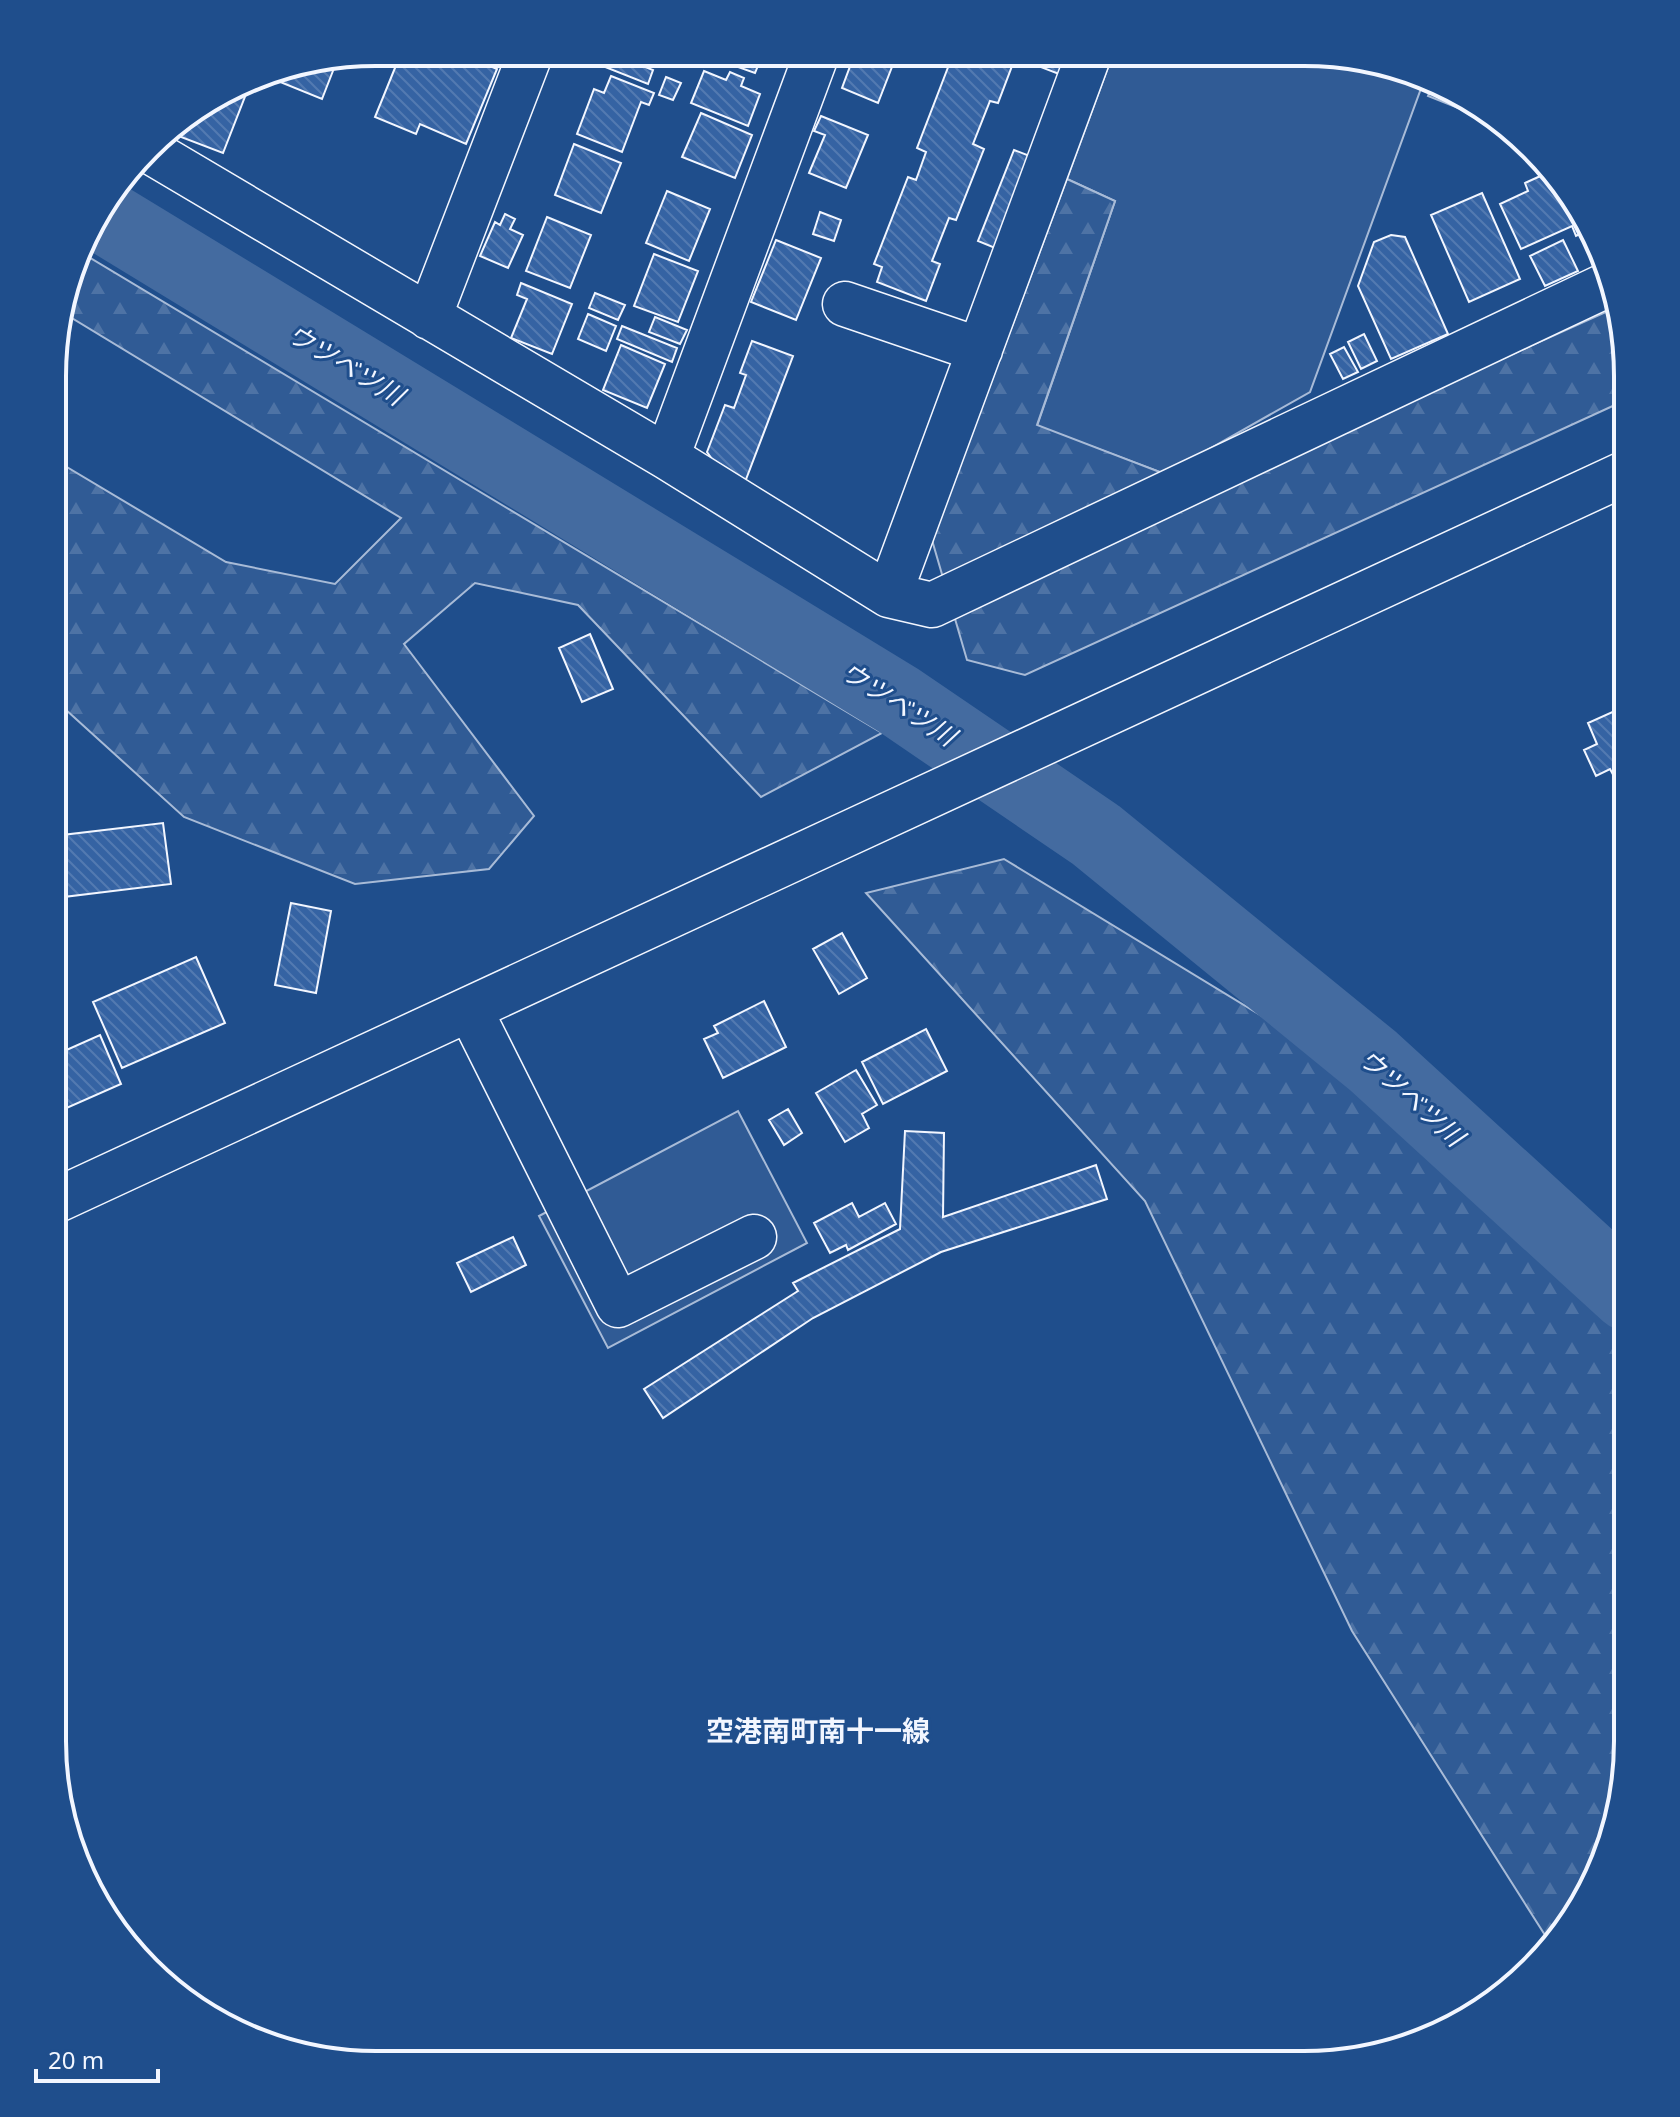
<svg xmlns="http://www.w3.org/2000/svg" width="1680" height="2117" font-family="'Noto Sans','Noto Sans JP',sans-serif">
  <defs>
    <pattern id="forest-firs" width="22" height="20" patternUnits="userSpaceOnUse" patternTransform="scale(2)"><rect width="22" height="20" fill="#305b95"/><path d="M5 1l3.5 6h-7zM16 11l3.5 6h-7z" fill="#4e73a5"/></pattern>
    <pattern id="building-back-hatch" width="6" height="6" patternUnits="userSpaceOnUse" patternTransform="scale(2)"><rect width="6" height="6" fill="#3563a3"/><path d="M-1 5l2 2M0 0l6 6M5-1l2 2" fill="none" stroke="#537ab1"/></pattern>
  </defs>
  <rect width="100%" height="100%" fill="#1f4e8c"/>
  <!-- built -->
  <path fill="#305b95" stroke="#a8bbd7" stroke-width="2" d="M1113 54 1347 55 1423 83 1310 392 1165 474 1037 426 1115 201 1067 179Z
    M1432 87 1485 107 1501 125 1428 96Z
    M738 1111 807 1243 608 1348 539 1216Z"/>
  <!-- forest -->
  <path fill="url(#forest-firs)" stroke="#a8bbd7" stroke-width="2" d="M1067 179 1115 201 1037 425 1165 474 1174 507 1619 306 1628 375V399L1025 675 967 660 932 540Z
    M82 253 882 733 761 797 578 605 475 583 404 644 534 816 489 869 355 884 184 817 54 699 55 460 226 562 335 584 401 518 62 312Z
    M1004 859 1326 1055 1627 1330V1763L1611 1846 1574 1921 1550 1943 1352 1631 1145 1201 866 893Z"/>
  <g fill="none" stroke-linecap="round" stroke-linejoin="round">
    <!-- river -->
    <path stroke="#446ba0" stroke-width="74" d="M97 212 898 700 1096 835 1373 1061 1628 1294"/>
  </g>
  <!-- building -->
  <path fill="url(#building-back-hatch)" stroke="#f2f6ff" stroke-width="2" d="M389 52H472L478 55 476 60 497 69 466 144 420 124 416 134 375 117 397 63 386 59Z
    M594 53H610L653 70 648 84 590 61Z
    M724 53H763L755 73 735 66 737 60Z
    M855 53 897 54 878 103 842 88Z
    M965 54H980L1012 66 998 103 990 101 973 144 984 149 956 220 949 218 932 261 940 264 926 301 877 282 882 267 874 264 908 177 916 180 926 152 917 148 952 57 962 61Z
    M1007 54H1067L1059 74Z
    M338 58 322 99 263 75 271 69Z
    M704 71 726 80 730 72 744 78 741 86 760 94 748 126 691 103Z
    M611 76 654 93 649 105 641 102 622 152 577 134 594 89 604 93Z
    M666 77 681 83 673 100 659 95Z
    M236 90 246 94 223 153 181 137 189 117Z
    M701 113 752 135 735 178 682 157Z
    M821 116 868 135 846 188 809 173 825 135 814 131Z
    M574 144 621 163 601 213 555 195Z
    M1014 150 1030 156 995 248 978 241Z
    M1547 173 1585 214 1591 229 1576 236 1572 226 1521 249 1500 204 1528 191 1525 183Z
    M667 191 710 209 689 261 646 243Z
    M1482 193 1520 279 1469 302 1431 215Z
    M820 212 841 220 834 241 813 234Z
    M505 214 515 219 510 229 523 235 508 268 480 256 495 222 500 225Z
    M547 217 591 235 570 288 526 271Z
    M1391 235 1405 237 1448 334 1391 359 1358 286 1374 242Z
    M776 240 821 258 796 320 751 302Z
    M1563 240 1578 271 1545 286 1530 256Z
    M654 254 698 271 678 322 634 306Z
    M521 283 572 304 552 354 511 338 527 299 517 295Z
    M595 293 625 305 618 320 589 308Z
    M588 314 616 326 606 351 578 339Z
    M655 317 687 330 680 344 649 332Z
    M622 326 677 348 672 362 617 339Z
    M1364 334 1377 361 1361 369 1348 342Z
    M752 341 793 356 745 482 722 473 707 452 725 405 734 408 746 375 740 373Z
    M621 345 665 364 647 408 603 390Z
    M1344 347 1358 372 1343 379 1330 354Z
    M590 634 613 689 582 702 559 648Z
    M1628 705V776L1617 782 1610 769 1596 776 1584 750 1597 744 1588 723Z
    M163 823 171 884 55 898 54 836Z
    M291 903 331 911 316 993 275 985Z
    M842 933 867 978 839 994 813 949Z
    M196 957 225 1023 122 1068 93 1002Z
    M764 1001 786 1047 723 1078 704 1039 718 1033 714 1026Z
    M926 1029 947 1071 883 1104 862 1062Z
    M100 1035 121 1084 53 1114V1056Z
    M856 1070 877 1105 862 1114 869 1128 845 1142 816 1093Z
    M788 1109 802 1133 784 1145 769 1120Z
    M905 1131 944 1133 943 1217 1096 1165 1107 1199 941 1252 813 1318 663 1418 644 1389 798 1291 793 1283 900 1229Z
    M852 1203 859 1217 885 1203 896 1224 848 1250 846 1245 830 1253 814 1223Z
    M513 1237 526 1265 471 1292 457 1263Z"/>
  <g fill="none" stroke-linecap="round" stroke-linejoin="round">
    <!-- minor casing -->
    <g stroke="#f2f6ff" stroke-width="47">
      <path id="minor" d="M148 150 667 457 889 595 932 605 1613 282
        M845 304 980 350
        M429 317 531 52
        M667 457 817 53
        M889 595 1089 54
        M470 1010 618 1305 754 1237
        M53 1202C579 960 1102 714 1628 472"/>
    </g>
    <!-- minor -->
    <use href="#minor" stroke="#1f4e8c" stroke-width="44"/>
  </g>
  <g text-anchor="middle" dominant-baseline="central" stroke-width="6" stroke-linejoin="round" paint-order="stroke">
    <!-- water labels -->
    <g font-size="26" font-style="italic" fill="#f2f6ff" stroke="#1f4e8c">
      <text transform="translate(346 364) rotate(31)">ウツベツ川</text>
      <text transform="translate(899 703) rotate(33)">ウツベツ川</text>
      <text transform="translate(1412 1097) rotate(42)">ウツベツ川</text>
    </g>
    <!-- quarter labels -->
    <g font-size="28" font-weight="bold" fill="#f2f6ff" stroke="#1f4e8c">
      <text x="818" y="1730">空港南町南十一線</text>
    </g>
  </g>
  <!-- crop -->
  <path d="M0 0H1680V2117H0ZM376 66H1304A310 310 0 0 1 1614 376V1741A310 310 0 0 1 1304 2051H376A310 310 0 0 1 66 1741V376A310 310 0 0 1 376 66Z" fill="#1f4e8c" fill-rule="evenodd"/>
  <path fill="none" stroke="#f2f6ff" stroke-width="4" d="M376 66H1304A310 310 0 0 1 1614 376V1741A310 310 0 0 1 1304 2051H376A310 310 0 0 1 66 1741V376A310 310 0 0 1 376 66Z"/>
  <!-- scale -->
  <path d="M36 2069v12h122v-12" fill="none" stroke="#f2f6ff" stroke-width="4"/>
  <text x="48" y="2069" font-size="24" fill="#f2f6ff" stroke="#1f4e8c" stroke-width="6" paint-order="stroke">20 m</text>
</svg>
